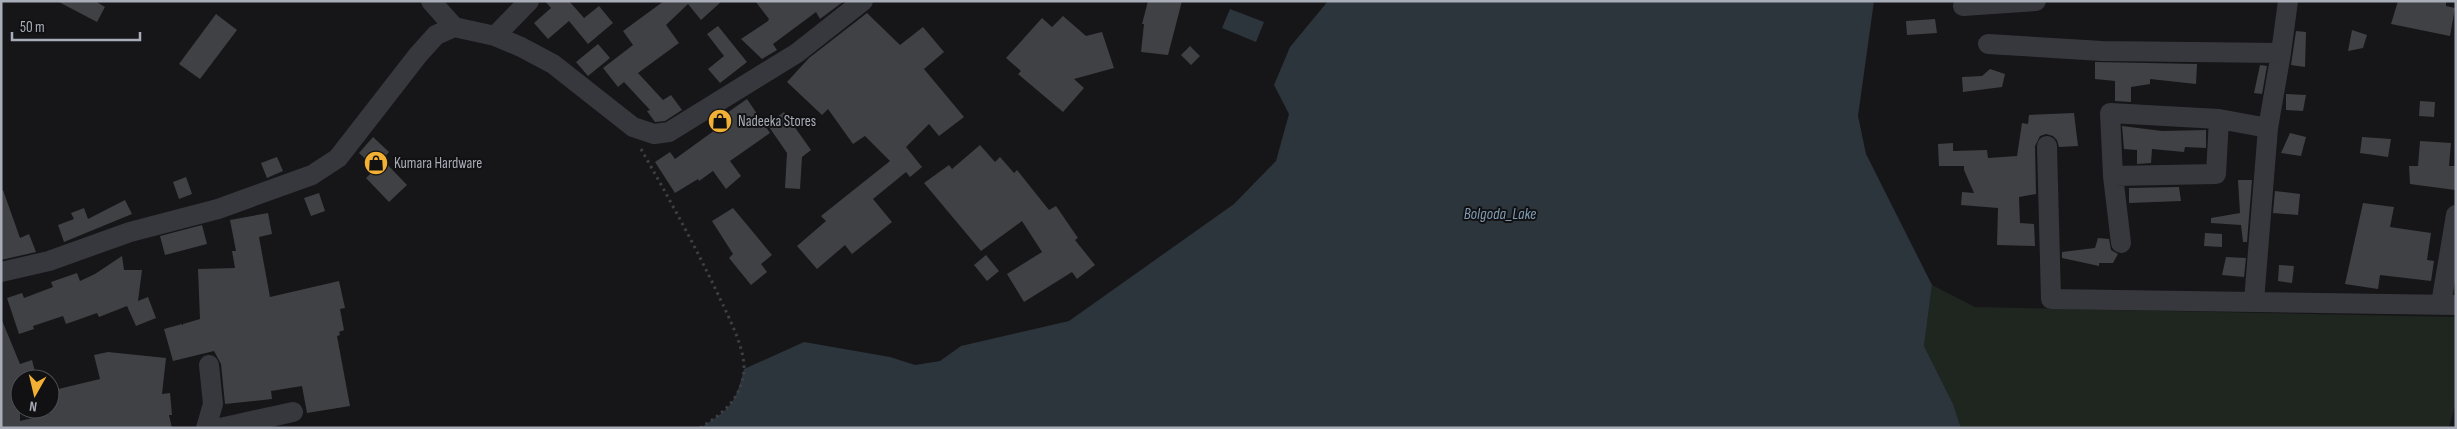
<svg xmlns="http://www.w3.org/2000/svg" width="2457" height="429" font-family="'Sofia Sans Condensed',sans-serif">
  <rect width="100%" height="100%" fill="#161618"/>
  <!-- green -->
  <path fill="#1e261f" d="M1932 285 1975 307 2456 317V401L2449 428H1961L1953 404 1924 346Z"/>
  <!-- water -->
  <path fill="#2c353c" d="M1328 1H1874L1858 116 1866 154 1932 285 1924 346 1953 404 1961 428H700C731 408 735 405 744 369L804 342 890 357 915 365 940 361 961 346 1069 321 1234 204 1276 161 1289 114 1274 85 1290 47Z
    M1230 9 1264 22 1256 42 1222 28Z"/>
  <!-- building -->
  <path fill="#404145" d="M57 1H95L105 7 97 22Z
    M545 1H569L584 18 599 6 613 23 588 44 569 21 548 39 534 23 551 8Z
    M664 1H722L701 20 688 4 666 25 679 43 638 73 663 100 671 95 682 110 665 121 655 122 647 111 650 110 624 82 618 87 603 68 633 45 623 31Z
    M755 1H844L820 19 816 12 773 44 777 50 762 59 741 39 768 21 769 19Z
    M1148 1H1182L1168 55 1141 52 1144 24H1142Z
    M2398 1H2446V6L2455 8 2450 36 2391 24Z
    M867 13 900 45 923 27 944 52 924 69 964 117 939 136 929 124 906 147 922 167 910 177 906 172 873 199 892 222 852 254 845 245 817 269 797 246 826 221 821 216 890 161 865 136 853 144 828 109 822 115 787 82 809 58Z
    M216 14 237 30 200 79 179 64Z
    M1063 16 1086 36 1102 32 1114 68 1074 79 1084 88 1063 112 1018 74 1021 71 1006 58 1042 18 1052 27Z
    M1935 19 1937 33 1907 35 1906 21Z
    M718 26 747 62 720 83 708 69 724 56 707 34Z
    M2352 30 2367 35 2363 48 2348 51Z
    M2296 31 2306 32 2305 67 2291 65Z
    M598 44 610 58 588 76 576 62Z
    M1190 46 1200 56 1191 65 1181 55Z
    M2095 62 2197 64 2196 84 2150 79V84L2131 87V102L2115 101V81L2095 79Z
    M2260 65 2267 66 2262 94 2254 93Z
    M1990 69 2005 74 2002 87 1963 92 1962 77 1982 76Z
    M2286 94 2306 95 2303 111 2286 110Z
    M747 99 770 133 730 161 741 176 726 189 713 171 699 181 698 179 675 193 655 162 670 152 675 159 715 130 711 124Z
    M2420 101 2435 102 2434 117 2419 116Z
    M784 112 811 150 802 157 800 189 785 188 787 153 767 124Z
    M2074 113 2078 146 2059 147 2057 140 2053 136 2046 134 2040 136 2035 146 2036 194 2019 197 2020 223 2034 224 2035 246 1997 245 1998 208 1961 205 1962 192 1974 193 1964 170V166H1939L1938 144 1953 143V151L1987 150 1988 158 2017 156 2022 123 2028 124 2029 115Z
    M2122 126 2162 131 2206 130V148L2185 147 2184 152 2152 149 2151 163 2137 164V150L2124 149Z
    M2290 133 2306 137 2301 156 2281 153Z
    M373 137 389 152 375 168 359 153Z
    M2362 137 2391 139 2388 157 2360 153Z
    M2420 141 2451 143 2449 166H2456L2455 190 2410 184 2409 166H2418Z
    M980 145 995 162 1000 157 1014 173 1017 170 1049 210 1056 206 1078 238 1075 240 1095 265 1077 279 1072 272 1024 302 1007 274 1042 252 1022 221 981 251 924 183 949 165 952 169Z
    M277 157 283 171 267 178 261 163Z
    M384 161 407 185 389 202 366 178Z
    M186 177 192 194 179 199 173 182Z
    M2238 180H2252L2247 242H2243L2241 225 2211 223V218L2240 213Z
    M2179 187 2181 201 2129 203V188Z
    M3 190 20 238 29 234 36 252 1 260V191Z
    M2275 191 2300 194 2298 215 2273 213Z
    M319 193 325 211 311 216 304 198Z
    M125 200 132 214 64 242 58 225 74 219 71 213 84 208 88 219Z
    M2363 203 2394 207 2390 227 2431 233 2427 260 2434 261 2431 281 2380 275 2378 289 2345 284Z
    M733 208 772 255 761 264 767 272 751 285 729 258 733 254 712 221Z
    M268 213 272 234 259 237 270 297 339 281 345 308 340 309 344 330 339 332 340 335 337 336 350 406 307 413 302 386 271 391 272 399 225 404 221 364 214 351 173 361 164 329 182 324 183 326V324L200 319 198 269 235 268 232 251H236L230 220Z
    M202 225 207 244 165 255 160 236Z
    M2205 233 2222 234V247L2204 246Z
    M2098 238 2109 239 2111 250 2118 254 2113 263H2099V266L2062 258V252L2095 248Z
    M986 255 999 271 987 281 974 265Z
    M122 256 124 270H142L138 301 148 297 156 318 136 326 127 306 99 317 97 313 66 324 63 316 33 326 34 329 19 334 7 298 22 293 24 298 53 287 51 282 77 273 80 281 95 274Z
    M2226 257 2246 258 2244 277 2222 275Z
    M2279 265 2294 266 2292 283 2278 281Z
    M1 318 20 364 32 360 37 379H20V421L50 414V391L100 379 94 355 108 352 166 358 162 394 170 393 172 415H169L172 428H1Z"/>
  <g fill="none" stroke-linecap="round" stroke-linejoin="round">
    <!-- path -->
    <path stroke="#3d3f44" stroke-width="3" stroke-dasharray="2.5 4" stroke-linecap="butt" d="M641 149C670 200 698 251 723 305 731 322 745 350 744 370 742 399 722 414 700 428"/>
    <!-- street -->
    <path stroke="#37383d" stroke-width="20" d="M431 1 454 27
      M1963 6 2036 1
      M495 36 529 1
      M1988 44 2102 51 2281 53
      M2047 146 2051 299 2456 305
      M2113 176 2216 174 2219 119
      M2121 243 2113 176 2110 113 2219 119 2268 128
      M1 272 49 261 130 232 218 209 312 175 338 158 418 55 436 35 454 27 495 36 521 47 553 64 633 127 654 134 669 132 797 53 863 1
      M2254 301 2268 128 2281 53 2288 1
      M2441 304 2456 215
      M206 428 213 404 209 365
      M220 428 293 412"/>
  </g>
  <!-- icons -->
  <defs>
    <g id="shop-disc" transform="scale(1.25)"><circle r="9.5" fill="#f2b134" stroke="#111113"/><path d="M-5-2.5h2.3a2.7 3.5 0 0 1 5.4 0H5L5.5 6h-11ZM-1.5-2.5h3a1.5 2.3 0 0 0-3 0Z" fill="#111"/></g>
  </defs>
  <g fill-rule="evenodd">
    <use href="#shop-disc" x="720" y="121"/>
    <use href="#shop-disc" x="376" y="163"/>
  </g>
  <g text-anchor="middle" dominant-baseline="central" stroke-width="4" stroke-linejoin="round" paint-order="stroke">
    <!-- poi labels -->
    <g font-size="15" fill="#a8adb8" stroke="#111113" text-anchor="start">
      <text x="738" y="121">Nadeeka Stores</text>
      <text x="394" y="163">Kumara Hardware</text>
    </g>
    <!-- water labels -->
    <g font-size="16" font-style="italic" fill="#7f9bb3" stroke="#111113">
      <text x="1500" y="214">Bolgoda_Lake</text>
    </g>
  </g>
  <!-- border -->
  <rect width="2457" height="429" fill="none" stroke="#a8adb8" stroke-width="5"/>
  <!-- north arrow -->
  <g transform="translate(35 394) rotate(188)"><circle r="24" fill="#111113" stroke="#4d4f55"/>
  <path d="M0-4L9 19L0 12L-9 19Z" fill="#f2b134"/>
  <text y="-8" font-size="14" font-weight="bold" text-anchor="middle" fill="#a8adb8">N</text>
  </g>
  <!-- scale -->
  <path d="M12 32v8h128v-8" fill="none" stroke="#a8adb8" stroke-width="2.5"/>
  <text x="20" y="32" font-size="15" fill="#a8adb8" stroke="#111113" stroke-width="4" paint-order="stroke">50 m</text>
</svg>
